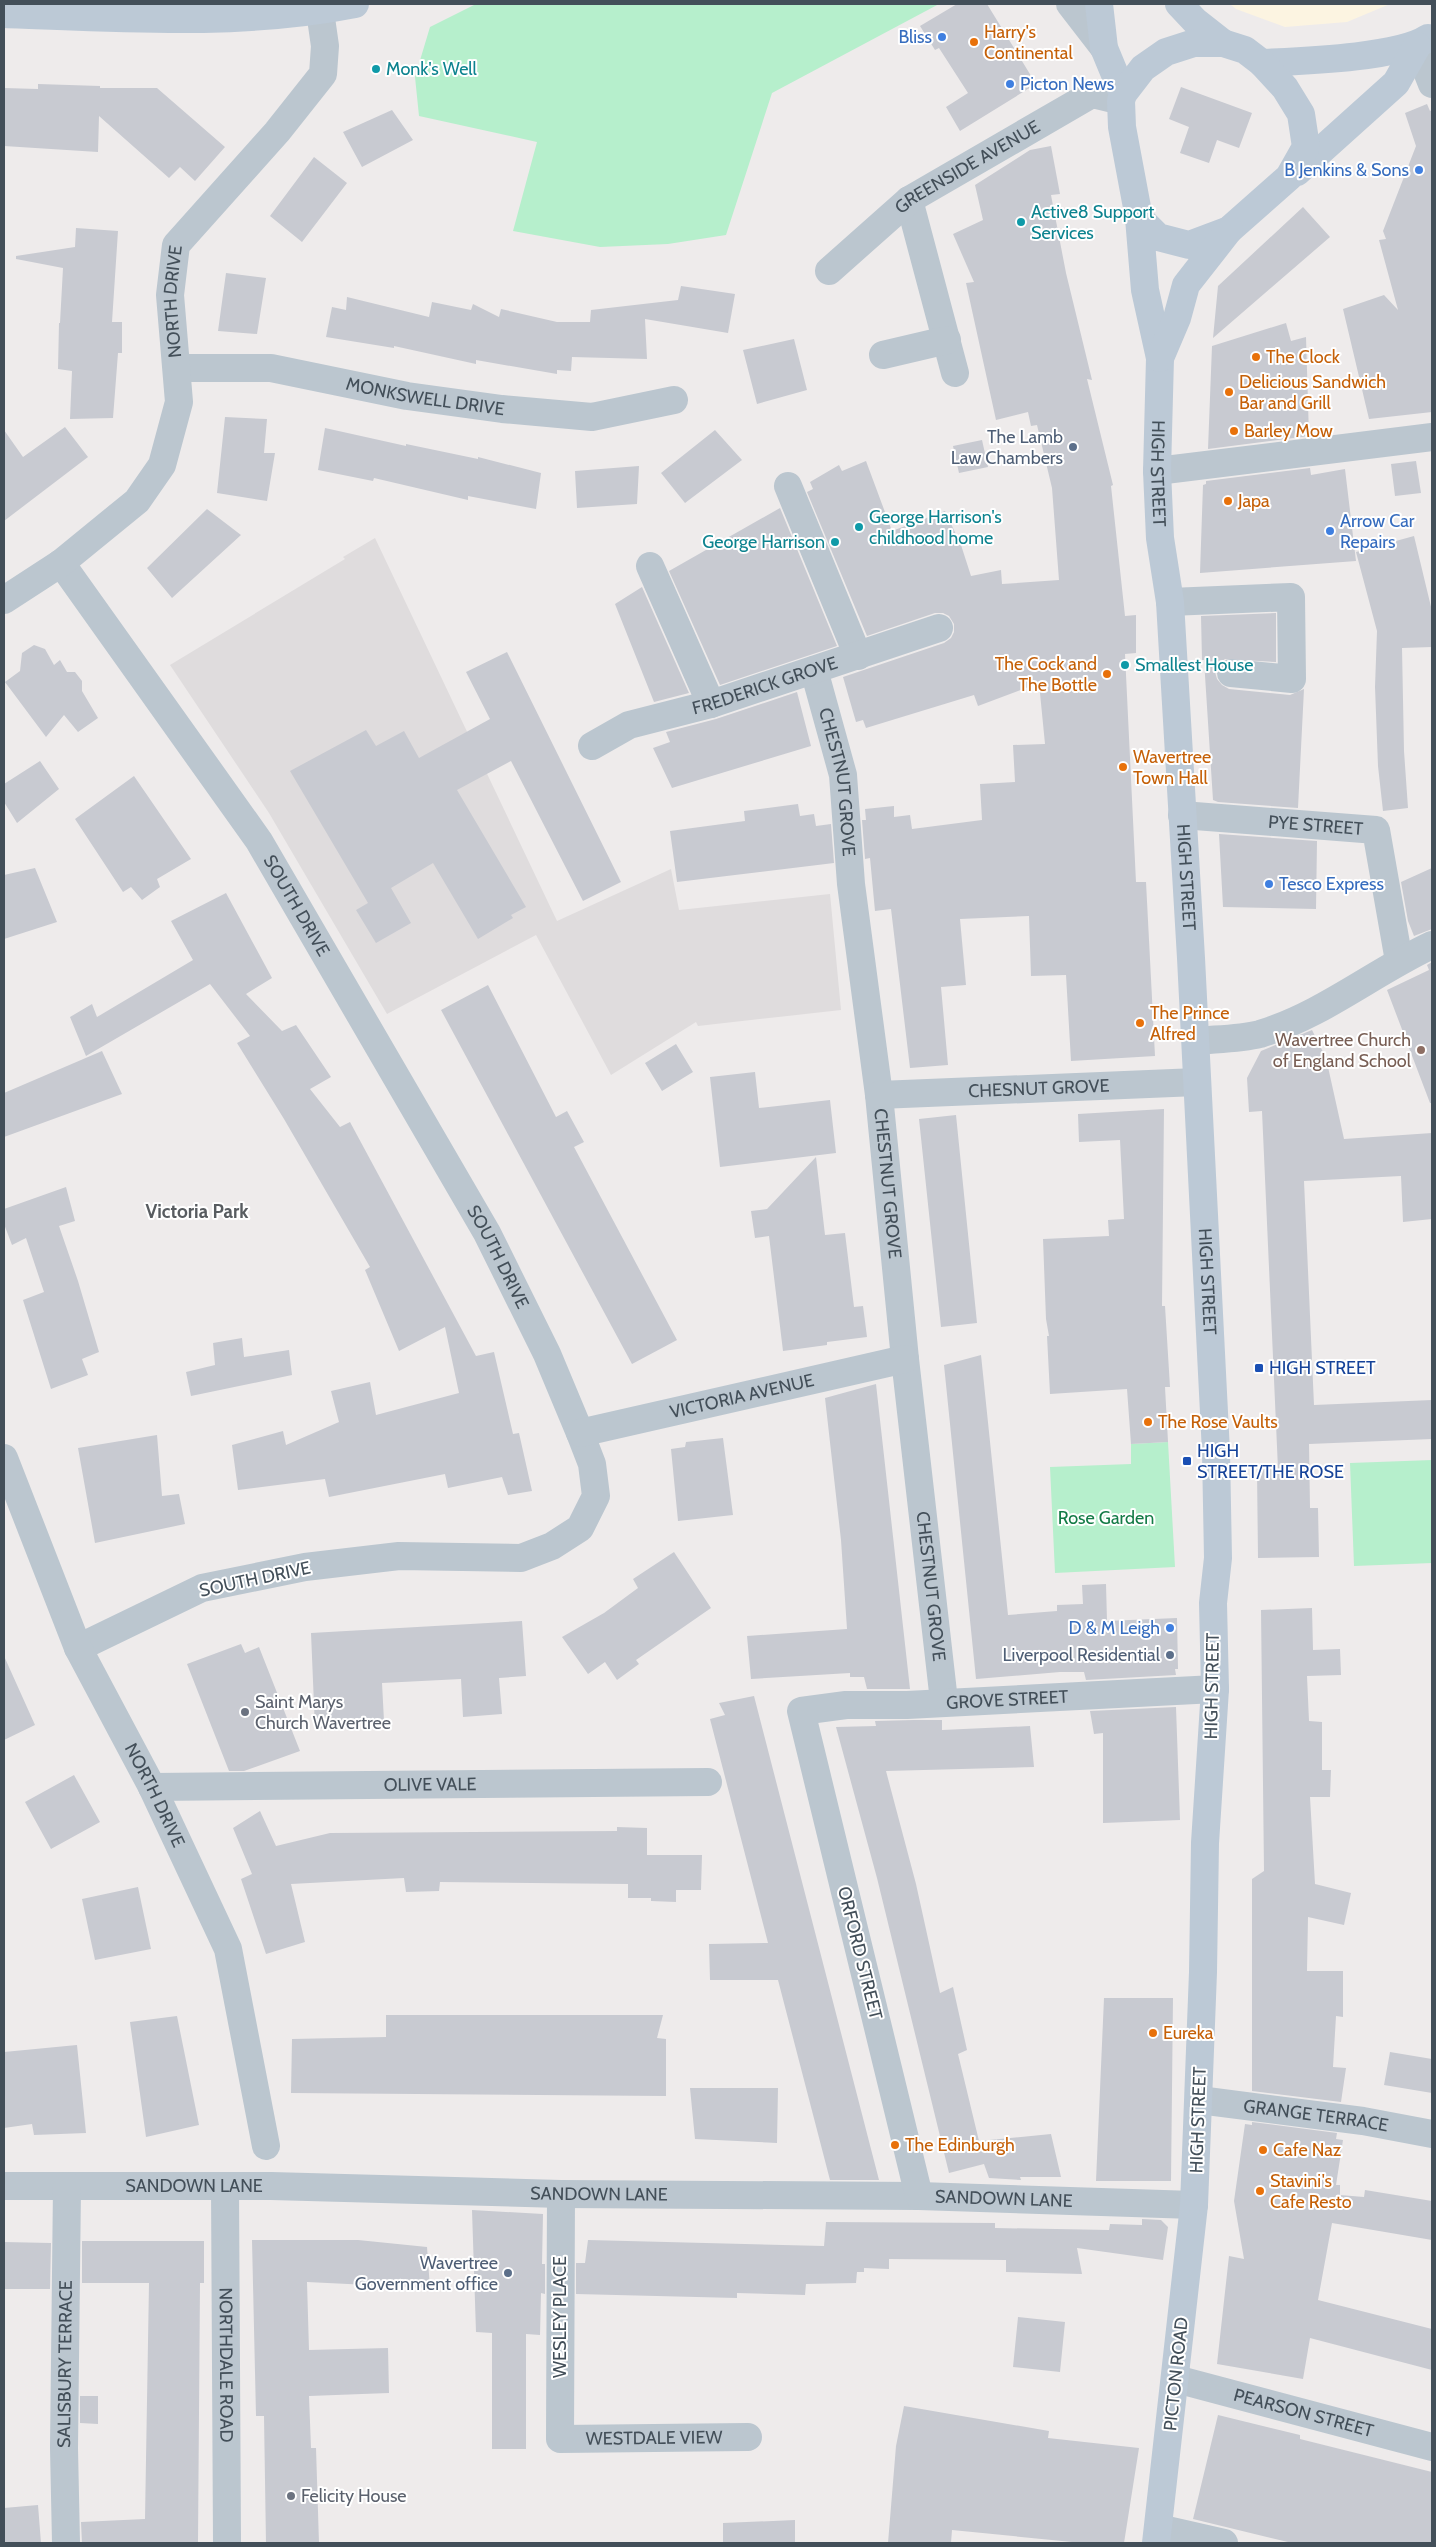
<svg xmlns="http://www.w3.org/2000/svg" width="1436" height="2547" font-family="Cabin,sans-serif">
  <rect width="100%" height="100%" fill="#eeebeb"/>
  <!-- commercial -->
  <path fill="#fcf4e1" d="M1230 4H1229H1390L1347 22 1285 27 1236 9Z"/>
  <!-- education -->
  <path fill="#dfdcdd" d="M375 538 557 921 671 869 679 910 830 894 841 1010 698 1026 696 1022 611 1075 536 935 387 1014 269 813 170 665 345 559 343 557Z"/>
  <!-- park -->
  <path fill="#b6efcc" d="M476 4H939L772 93 726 235 668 244 600 247 513 231 537 142 419 116 415 77 430 27Z
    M1168 1442 1175 1567 1055 1573 1050 1467 1131 1464V1444Z
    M1432 1460V1563L1354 1566 1350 1463Z"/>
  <!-- building -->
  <path fill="#c8cad1" d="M957 4H987L1036 84 960 131 946 107 968 93 939 48 935 50 920 26Z
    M38 84 100 86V88H157L225 147 195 181 180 167 169 178 99 116 98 152 4 146V88L38 89Z
    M1181 87 1252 113 1239 148 1217 140 1209 163 1180 153 1189 127 1169 119Z
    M1427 104 1430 111 1432 110V412L1369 419 1343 309 1384 295 1398 310 1379 240 1386 239 1383 231 1416 146 1405 113Z
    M392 110 413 140 362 167 343 132Z
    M1051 146 1060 194 1051 195 1066 273 1092 380 1087 379 1113 485 1111 486 1125 616 1136 615V653L1125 654 1136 882H1146L1155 1056 1071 1061 1066 975 1031 976 1029 916 960 919 966 985 941 987 948 1065 910 1068 891 909 875 911 870 858 865 859 862 820H866L865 809 894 806V817L910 815 912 829 982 820 980 784 1015 782 1013 745 1045 744 1039 683 978 706 974 695 866 728 863 720 856 722 843 677 944 643 951 638 954 632V624L949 616 943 613H935L867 636 807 492 813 489 810 482 839 465 842 471 866 461 892 531 945 511 961 545 971 576 1001 570 1002 584 1059 580 1052 488 1037 425 1031 426 1028 412 996 420 966 283 974 282 953 234 983 220 975 185 1030 150Z
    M314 157 347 183 302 242 270 216Z
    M1303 207 1330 237 1213 338 1218 286Z
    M76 228 118 231 112 322H122V353H118L113 418 70 419 72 371 58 369 59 323H60L63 268 16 259V256L75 247Z
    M226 273 266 278 257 334 218 331Z
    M681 286 735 294 728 333 645 319 647 359 572 357 571 371 557 370V374L476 360V364L394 346V348L326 337 332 307 346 310 347 297 429 317 432 302 471 310 473 304 499 317 501 309 557 322H590L591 310 678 300Z
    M1286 323 1291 341 1306 337 1309 436 1208 449 1212 346Z
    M794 339 807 390 757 404 743 350Z
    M225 417 267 419 264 453H275L267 501 217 493Z
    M65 427 88 457 4 521V430L23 457Z
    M325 428 406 446V444L478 459V457L541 473 536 509 468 496V500L374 478 373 481 318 470Z
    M715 430 742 460 685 503 661 473Z
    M982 440 988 467 959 473 953 446Z
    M1416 461 1421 493 1395 496 1391 464Z
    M639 466 637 504 577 508 575 471Z
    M1310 468 1311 475 1345 469 1356 561 1200 573 1203 485 1206 484V481Z
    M780 508 837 646 720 685 669 571Z
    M207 509 241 535 172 598 147 568Z
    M1414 536 1432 611V647L1402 648 1404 751 1408 808 1383 811 1378 766 1375 687 1377 631 1356 552Z
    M642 587 689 693 654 702 615 604Z
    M1276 613V662L1225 659 1218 664 1215 672 1217 679 1222 685 1229 689 1290 695 1304 689 1298 808 1218 802 1213 800 1204 660H1202L1201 616Z
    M34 645 45 649 54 665 60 660 67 672H75L82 681V691L98 718 78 732 64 715 46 737 5 682 20 671 22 653Z
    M507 652 621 882 583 901 511 761 457 790 526 907 511 915 513 918 478 939 433 863 391 888 411 923 376 943 356 910 368 903 290 771 366 730 376 746 404 731 419 758 490 719 466 672Z
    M797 692 811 746 672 788 653 748 670 742 666 732 716 719Z
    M40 761 59 789 17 823 4 802V784Z
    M134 776 191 859 157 879 160 887 142 900 131 887 123 892 75 819Z
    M798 804 800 816 814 814 816 826 831 824 834 863 677 882 670 831 745 821 744 811Z
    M1219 834 1317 841 1316 909 1223 907Z
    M35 868 57 922 4 939V875Z
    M1432 868V929L1414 936 1408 921 1401 882Z
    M226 893 272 978 246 994 282 1031 296 1025 331 1077 310 1089 340 1127 350 1122 476 1356 494 1352 513 1434 519 1433 532 1491 508 1495 502 1477 448 1488 445 1474 329 1497 325 1479 238 1490 232 1445 283 1431 286 1445 339 1422 331 1391 370 1382 376 1415 459 1393 445 1327 399 1351 365 1270 370 1267 284 1119 237 1043 250 1036 210 984 86 1056 70 1017 92 1004 97 1017 193 960 171 921Z
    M1432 962V1103H1430L1387 990 1429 970 1427 965Z
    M488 985 556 1117 567 1111 584 1142 574 1147 677 1340 632 1364 441 1010Z
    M1312 1030 1326 1058 1344 1139 1432 1133V1219L1403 1222 1401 1176 1304 1181 1314 1405 1432 1400V1439L1309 1444 1310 1508H1318L1319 1557 1258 1558 1257 1469H1278L1262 1111 1249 1112 1247 1078 1261 1051Z
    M676 1044 693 1072 662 1091 645 1063Z
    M102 1051 122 1094 4 1137V1093Z
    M755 1072 759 1108 830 1100 836 1153 720 1167 710 1077Z
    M1164 1109 1162 1306H1165L1170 1387H1165L1168 1442 1131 1444 1127 1389 1050 1394 1047 1336H1049L1046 1319 1043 1239 1109 1236 1108 1220 1124 1219 1120 1140 1079 1142 1078 1114Z
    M956 1115 977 1323 941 1327 919 1119Z
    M816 1157 825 1235 845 1233 854 1307 863 1306 867 1337 827 1342V1345L783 1351 769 1236 755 1238 751 1211 767 1209Z
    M66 1187 75 1221 59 1226 78 1281 99 1352 82 1359 88 1375 51 1389 23 1300 44 1292 26 1238 12 1245 4 1224V1209Z
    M242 1338 244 1357 289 1350 292 1375 191 1396 186 1372 215 1365 213 1343Z
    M981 1355 1008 1615 1057 1611V1605L1083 1604 1082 1585 1106 1584 1107 1621 1177 1618 1178 1669H1175L1176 1675 1086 1680 1084 1672H1060L976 1679 944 1365Z
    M876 1384 910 1689H867L864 1677H850V1673L751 1679 747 1636 847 1629 841 1540 825 1398Z
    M157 1435 162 1496 179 1494 185 1524 95 1543 78 1448Z
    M723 1438 733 1515 678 1521 671 1449 685 1447 686 1442Z
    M674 1552 711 1608 636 1660 639 1664 617 1680 605 1662 588 1674 562 1637 604 1613 638 1588 633 1579Z
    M1312 1608 1313 1650 1340 1649 1341 1675 1307 1676 1309 1721 1322 1722V1770H1331L1330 1797H1310L1315 1884 1351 1893 1344 1925 1308 1917 1307 1971H1343V2017L1336 2016 1333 2067 1346 2068 1341 2102 1252 2091V1879L1264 1871 1261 1610Z
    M522 1621 526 1676 499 1678 502 1714 463 1717 461 1679 382 1683 384 1721 315 1729 311 1633Z
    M241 1644 245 1653 259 1647 300 1751 244 1771H229L187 1664Z
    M4 1656 35 1725 4 1740Z
    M754 1696 879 2180H830L778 1980H710L709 1944 768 1943 710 1719 725 1715 719 1703Z
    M1176 1707 1180 1820 1103 1823V1733L1094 1734 1090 1711Z
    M914 1720H942V1730L1030 1726 1034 1767 886 1771 916 1884 940 1993 953 1987 967 2050 958 2054 979 2141 1051 2134 1061 2177H1020L1021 2180 989 2178 984 2164 949 2173 877 1878 836 1727 876 1726 875 1721Z
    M74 1775 100 1822 51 1849 25 1802Z
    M260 1811 276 1846 330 1833 617 1831V1827L647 1828V1855H702L701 1890H676V1902L651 1901V1898H628V1884L440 1882 439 1891 406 1892 404 1878 291 1884 305 1942 266 1954 241 1879 252 1874 233 1828Z
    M138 1887 151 1949 95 1960 82 1899Z
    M1104 1998H1173L1171 2181H1096Z
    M386 2015H663L657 2038 666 2039V2096L291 2093 292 2039 386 2037Z
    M177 2016 199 2125 146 2137 130 2022Z
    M77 2045 86 2133 34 2135 32 2124 4 2128V2052Z
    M1390 2052 1432 2059V2093L1384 2085Z
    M690 2088H778L777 2143 695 2139Z
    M1252 2122 1337 2133 1336 2139 1343 2140 1336 2185H1340V2195L1364 2197 1365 2190 1432 2201V2240L1332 2223 1318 2300 1432 2329V2370L1310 2338 1303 2379 1217 2364 1229 2256 1244 2259 1234 2201 1245 2124 1252 2125Z
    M472 2210 543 2214 542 2264H545V2294L541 2293 540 2335 526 2334V2449H492V2333L476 2332Z
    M1142 2219 1161 2220 1168 2227 1163 2260 1077 2248 1082 2274 1006 2272V2260L889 2259V2269L864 2268V2272H857L856 2283 806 2284 805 2295 737 2293V2298L576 2294V2263H585L588 2240 824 2246 826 2222 995 2223V2228L1109 2230 1110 2224 1142 2225Z
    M252 2240H358L427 2247 430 2288 307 2282 309 2350 388 2348 389 2393 309 2396 311 2448H316L319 2543H266L264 2416H256Z
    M82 2241H204V2283H200L198 2543H82L81 2522 145 2519 149 2283H82Z
    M4 2242 51 2243 50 2289H4Z
    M1018 2317 1065 2322 1060 2372 1013 2367Z
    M80 2396H98V2424L80 2423Z
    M904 2406 1049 2431 1048 2438 1139 2448 1124 2543H1082L952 2530 951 2543H888L896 2446Z
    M1218 2415 1300 2435V2439L1432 2472V2543H1292L1193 2519Z
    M38 2505 41 2543H4V2508Z
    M795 2520V2543H723V2523Z"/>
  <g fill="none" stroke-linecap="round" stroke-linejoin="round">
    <!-- street -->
    <g stroke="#bbc6cf" stroke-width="28">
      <path d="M1070 4 1104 48"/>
      <path d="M1417 46 1432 84"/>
      <path d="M909 200 955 373"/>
      <path id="s1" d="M829 271 909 200 1092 94 1121 101"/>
      <path d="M883 355 947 340"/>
      <path id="s2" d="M177 368H271L407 396 502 409 592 417 674 400"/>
      <path d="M1157 471 1432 437"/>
      <path d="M788 486 858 656"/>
      <path id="s3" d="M61 563 259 841 487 1233 547 1354 580 1433 592 1464 596 1496 580 1528 552 1546 521 1558 399 1556 305 1567 202 1588 78 1648"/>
      <path d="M650 566 711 704"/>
      <path id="s4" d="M4 600 61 563 137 501 162 465 179 402 170 295 176 245 277 132 323 74 325 46 320 11"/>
      <path d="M1170 602 1291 597 1292 679 1231 673"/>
      <path id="s5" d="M814 670 843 775 851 884 879 1095 905 1359 944 1701"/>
      <path id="s6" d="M592 746 629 725 711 704 939 628"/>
      <path id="s7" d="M1182 815 1376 830 1399 961"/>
      <path d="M1196 1041C1217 1039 1240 1039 1260 1034 1323 1015 1374 972 1432 945"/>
      <path id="s8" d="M879 1095 1197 1082"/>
      <path id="s9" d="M580 1433 905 1359"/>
      <path id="s10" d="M4 1458 78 1648 152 1787 228 1949 266 2146"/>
      <path id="s11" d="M152 1787 708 1782"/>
      <path id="s12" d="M1199 2100 1363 2121 1432 2134"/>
      <path id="s13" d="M4 2186H271L561 2194 919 2196 1194 2205"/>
      <path id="s14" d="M225 2187 227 2543"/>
      <path id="s15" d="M561 2194 560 2439 748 2437"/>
      <path id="s16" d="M919 2196 801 1711 846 1705H907L1215 1689"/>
      <path id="s17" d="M1176 2379 1432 2447"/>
      <path d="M1158 2528 1224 2543"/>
      <path id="s18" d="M66 2543 64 2448 67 2186"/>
    </g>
    <!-- secondary -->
    <g stroke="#bcc9d6" stroke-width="28">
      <path d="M1099 4 1104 48 1123 94"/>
      <path d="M1179 4 1195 21 1223 43"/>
      <path d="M4 14C121 18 239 27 355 4"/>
      <path d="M1262 63C1301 61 1398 58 1428 38"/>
      <path d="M1297 172 1396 83 1417 46"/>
      <path id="s19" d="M1139 218 1158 237 1189 245 1229 230 1289 177 1306 147 1301 114 1285 88 1262 63 1245 50 1223 43H1194L1166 52 1143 68 1123 94 1121 101 1122 127 1139 218 1145 290 1160 358 1157 471 1160 538 1170 602 1191 958 1216 1452 1218 1558 1213 1603 1215 1689 1205 1843 1203 1972 1194 2205 1156 2543"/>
      <path d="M1160 358 1177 318 1186 285 1229 230"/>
    </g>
  </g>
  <!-- markers -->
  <g fill="#3f7fe0" stroke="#fff" stroke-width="2">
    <circle cx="942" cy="37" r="5"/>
    <circle cx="1010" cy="84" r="5"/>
    <circle cx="1419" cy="170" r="5"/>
    <circle cx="1330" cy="531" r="5"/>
    <circle cx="1269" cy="884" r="5"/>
    <circle cx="1170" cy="1628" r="5"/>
  </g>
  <g fill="#e8710a" stroke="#fff" stroke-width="2">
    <circle cx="974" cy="42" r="5"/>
    <circle cx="1256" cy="357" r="5"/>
    <circle cx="1229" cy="392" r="5"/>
    <circle cx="1234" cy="431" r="5"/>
    <circle cx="1228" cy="501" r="5"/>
    <circle cx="1107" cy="674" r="5"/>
    <circle cx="1123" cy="767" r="5"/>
    <circle cx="1140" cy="1023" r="5"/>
    <circle cx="1148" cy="1422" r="5"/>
    <circle cx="1153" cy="2033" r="5"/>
    <circle cx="895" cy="2145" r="5"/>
    <circle cx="1263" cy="2150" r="5"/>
    <circle cx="1260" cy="2191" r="5"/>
  </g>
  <g fill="#0f9aa8" stroke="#fff" stroke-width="2">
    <circle cx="376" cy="69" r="5"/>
    <circle cx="1021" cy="222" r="5"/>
    <circle cx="859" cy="527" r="5"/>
    <circle cx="835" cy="542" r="5"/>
    <circle cx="1125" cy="665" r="5"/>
  </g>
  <g fill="#5c6f8a" stroke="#fff" stroke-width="2">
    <circle cx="1073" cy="447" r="5"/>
    <circle cx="1170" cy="1655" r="5"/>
    <circle cx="508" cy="2273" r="5"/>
  </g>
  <circle fill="#8d6e63" stroke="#fff" stroke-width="2" cx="1421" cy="1050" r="5"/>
  <g fill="#1a4fb4" stroke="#fff" stroke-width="2">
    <rect x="1254" y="1363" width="10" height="10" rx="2.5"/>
    <rect x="1182" y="1456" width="10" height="10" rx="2.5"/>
  </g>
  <g fill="#6b7280" stroke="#fff" stroke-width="2">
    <circle cx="245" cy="1712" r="5"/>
    <circle cx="291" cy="2496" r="5"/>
  </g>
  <g text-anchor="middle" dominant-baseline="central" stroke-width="4" stroke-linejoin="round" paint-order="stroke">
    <!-- food labels -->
    <g font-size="18" fill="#c56008" stroke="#fff" text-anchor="start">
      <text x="984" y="32">Harry's<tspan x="984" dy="21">Continental</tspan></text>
      <text x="1266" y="357">The Clock</text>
      <text x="1239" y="382">Delicious Sandwich<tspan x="1239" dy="21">Bar and Grill</tspan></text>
      <text x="1244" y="431">Barley Mow</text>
      <text x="1238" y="501">Japa</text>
      <text x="1097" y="664" text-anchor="end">The Cock and<tspan x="1097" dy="21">The Bottle</tspan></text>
      <text x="1133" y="757">Wavertree<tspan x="1133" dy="21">Town Hall</tspan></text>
      <text x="1150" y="1013">The Prince<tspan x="1150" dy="21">Alfred</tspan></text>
      <text x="1158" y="1422">The Rose Vaults</text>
      <text x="1163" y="2033">Eureka</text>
      <text x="905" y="2145">The Edinburgh</text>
      <text x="1273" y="2150">Cafe Naz</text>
      <text x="1270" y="2181">Stavini's<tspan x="1270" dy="21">Cafe Resto</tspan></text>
    </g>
    <!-- shop labels -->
    <g font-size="18" fill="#366cbe" stroke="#fff" text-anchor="end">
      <text x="932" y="37">Bliss</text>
      <text x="1020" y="84" text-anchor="start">Picton News</text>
      <text x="1409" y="170">B Jenkins &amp; Sons</text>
      <text x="1340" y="521" text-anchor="start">Arrow Car<tspan x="1340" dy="21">Repairs</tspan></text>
      <text x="1279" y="884" text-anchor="start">Tesco Express</text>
      <text x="1160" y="1628">D &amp; M Leigh</text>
    </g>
    <!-- culture labels -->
    <g font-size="18" fill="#0d838f" stroke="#fff" text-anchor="start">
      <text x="386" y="69">Monk's Well</text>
      <text x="1031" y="212">Active8 Support<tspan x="1031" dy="21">Services</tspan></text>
      <text x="869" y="517">George Harrison's<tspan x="869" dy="21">childhood home</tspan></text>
      <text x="825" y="542" text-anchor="end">George Harrison</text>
      <text x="1135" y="665">Smallest House</text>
    </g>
    <!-- street labels -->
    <g font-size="18" fill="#434f59" stroke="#fff">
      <text stroke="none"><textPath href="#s1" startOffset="174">GREENSIDE AVENUE</textPath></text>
      <text stroke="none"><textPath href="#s4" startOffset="376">NORTH DRIVE</textPath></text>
      <text stroke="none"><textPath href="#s2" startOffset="251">MONKSWELL DRIVE</textPath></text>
      <text stroke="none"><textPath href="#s19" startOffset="861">HIGH STREET</textPath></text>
      <text stroke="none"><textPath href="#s6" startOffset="184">FREDERICK GROVE</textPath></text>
      <text stroke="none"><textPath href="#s5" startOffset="115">CHESTNUT GROVE</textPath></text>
      <text stroke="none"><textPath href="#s7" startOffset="134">PYE STREET</textPath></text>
      <text stroke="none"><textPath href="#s19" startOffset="1266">HIGH STREET</textPath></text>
      <text stroke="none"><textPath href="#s3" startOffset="416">SOUTH DRIVE</textPath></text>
      <text stroke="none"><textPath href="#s8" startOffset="160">CHESNUT GROVE</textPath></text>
      <text stroke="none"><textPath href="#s5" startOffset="520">CHESTNUT GROVE</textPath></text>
      <text stroke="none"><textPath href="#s3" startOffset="821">SOUTH DRIVE</textPath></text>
      <text stroke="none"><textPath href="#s19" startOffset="1671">HIGH STREET</textPath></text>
      <text stroke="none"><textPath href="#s9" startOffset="166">VICTORIA AVENUE</textPath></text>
      <text transform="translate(255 1579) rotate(-12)">SOUTH DRIVE</text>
      <text stroke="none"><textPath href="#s5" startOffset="925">CHESTNUT GROVE</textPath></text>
      <text transform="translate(1212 1686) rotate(-89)">HIGH STREET</text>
      <text stroke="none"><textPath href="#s16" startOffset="706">GROVE STREET</textPath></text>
      <text stroke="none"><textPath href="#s11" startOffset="278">OLIVE VALE</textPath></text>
      <text stroke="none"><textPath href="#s10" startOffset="370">NORTH DRIVE</textPath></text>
      <text transform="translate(860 1953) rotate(76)">ORFORD STREET</text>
      <text stroke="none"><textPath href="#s12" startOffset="118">GRANGE TERRACE</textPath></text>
      <text transform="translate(1198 2120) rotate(-88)">HIGH STREET</text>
      <text stroke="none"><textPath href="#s13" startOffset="190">SANDOWN LANE</textPath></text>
      <text stroke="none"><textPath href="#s13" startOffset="595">SANDOWN LANE</textPath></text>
      <text stroke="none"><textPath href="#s13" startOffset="1000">SANDOWN LANE</textPath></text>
      <text transform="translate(560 2317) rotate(-90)">WESLEY PLACE</text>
      <text stroke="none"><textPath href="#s18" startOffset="179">SALISBURY TERRACE</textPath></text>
      <text stroke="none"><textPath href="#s14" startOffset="178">NORTHDALE ROAD</textPath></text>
      <text transform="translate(1176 2374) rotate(-84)">PICTON ROAD</text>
      <text stroke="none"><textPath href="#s17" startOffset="132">PEARSON STREET</textPath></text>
      <text stroke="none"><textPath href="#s15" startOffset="339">WESTDALE VIEW</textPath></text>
    </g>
    <!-- service labels -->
    <g font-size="18" fill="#4e5e75" stroke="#fff" text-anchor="end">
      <text x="1063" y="437">The Lamb<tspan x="1063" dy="21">Law Chambers</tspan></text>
      <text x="1160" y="1655">Liverpool Residential</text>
      <text x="498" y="2263">Wavertree<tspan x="498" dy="21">Government office</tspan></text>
    </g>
    <!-- education labels -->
    <g font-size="18" fill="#785e54" stroke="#fff" text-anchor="end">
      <text x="1411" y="1040">Wavertree Church<tspan x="1411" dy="21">of England School</tspan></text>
    </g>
    <!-- transit labels -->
    <g font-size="18" fill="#164399" stroke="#fff" text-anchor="start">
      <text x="1269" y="1368">HIGH STREET</text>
      <text x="1197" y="1451">HIGH<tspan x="1197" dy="21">STREET/THE ROSE</tspan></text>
    </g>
    <!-- park labels -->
    <g font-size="18" fill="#137b46" stroke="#fff">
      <text x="1106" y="1518">Rose Garden</text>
    </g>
    <!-- worship labels -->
    <g font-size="18" fill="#5b616d" stroke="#fff" text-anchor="start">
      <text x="255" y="1702">Saint Marys<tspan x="255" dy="21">Church Wavertree</tspan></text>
      <text x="301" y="2496">Felicity House</text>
    </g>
    <!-- neighbourhood labels -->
    <g font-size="19" font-weight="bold" fill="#585c60" stroke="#fff">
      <text x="197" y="1211">Victoria Park</text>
    </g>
  </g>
  <!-- border -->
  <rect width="1436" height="2547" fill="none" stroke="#434f59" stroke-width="10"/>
</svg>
